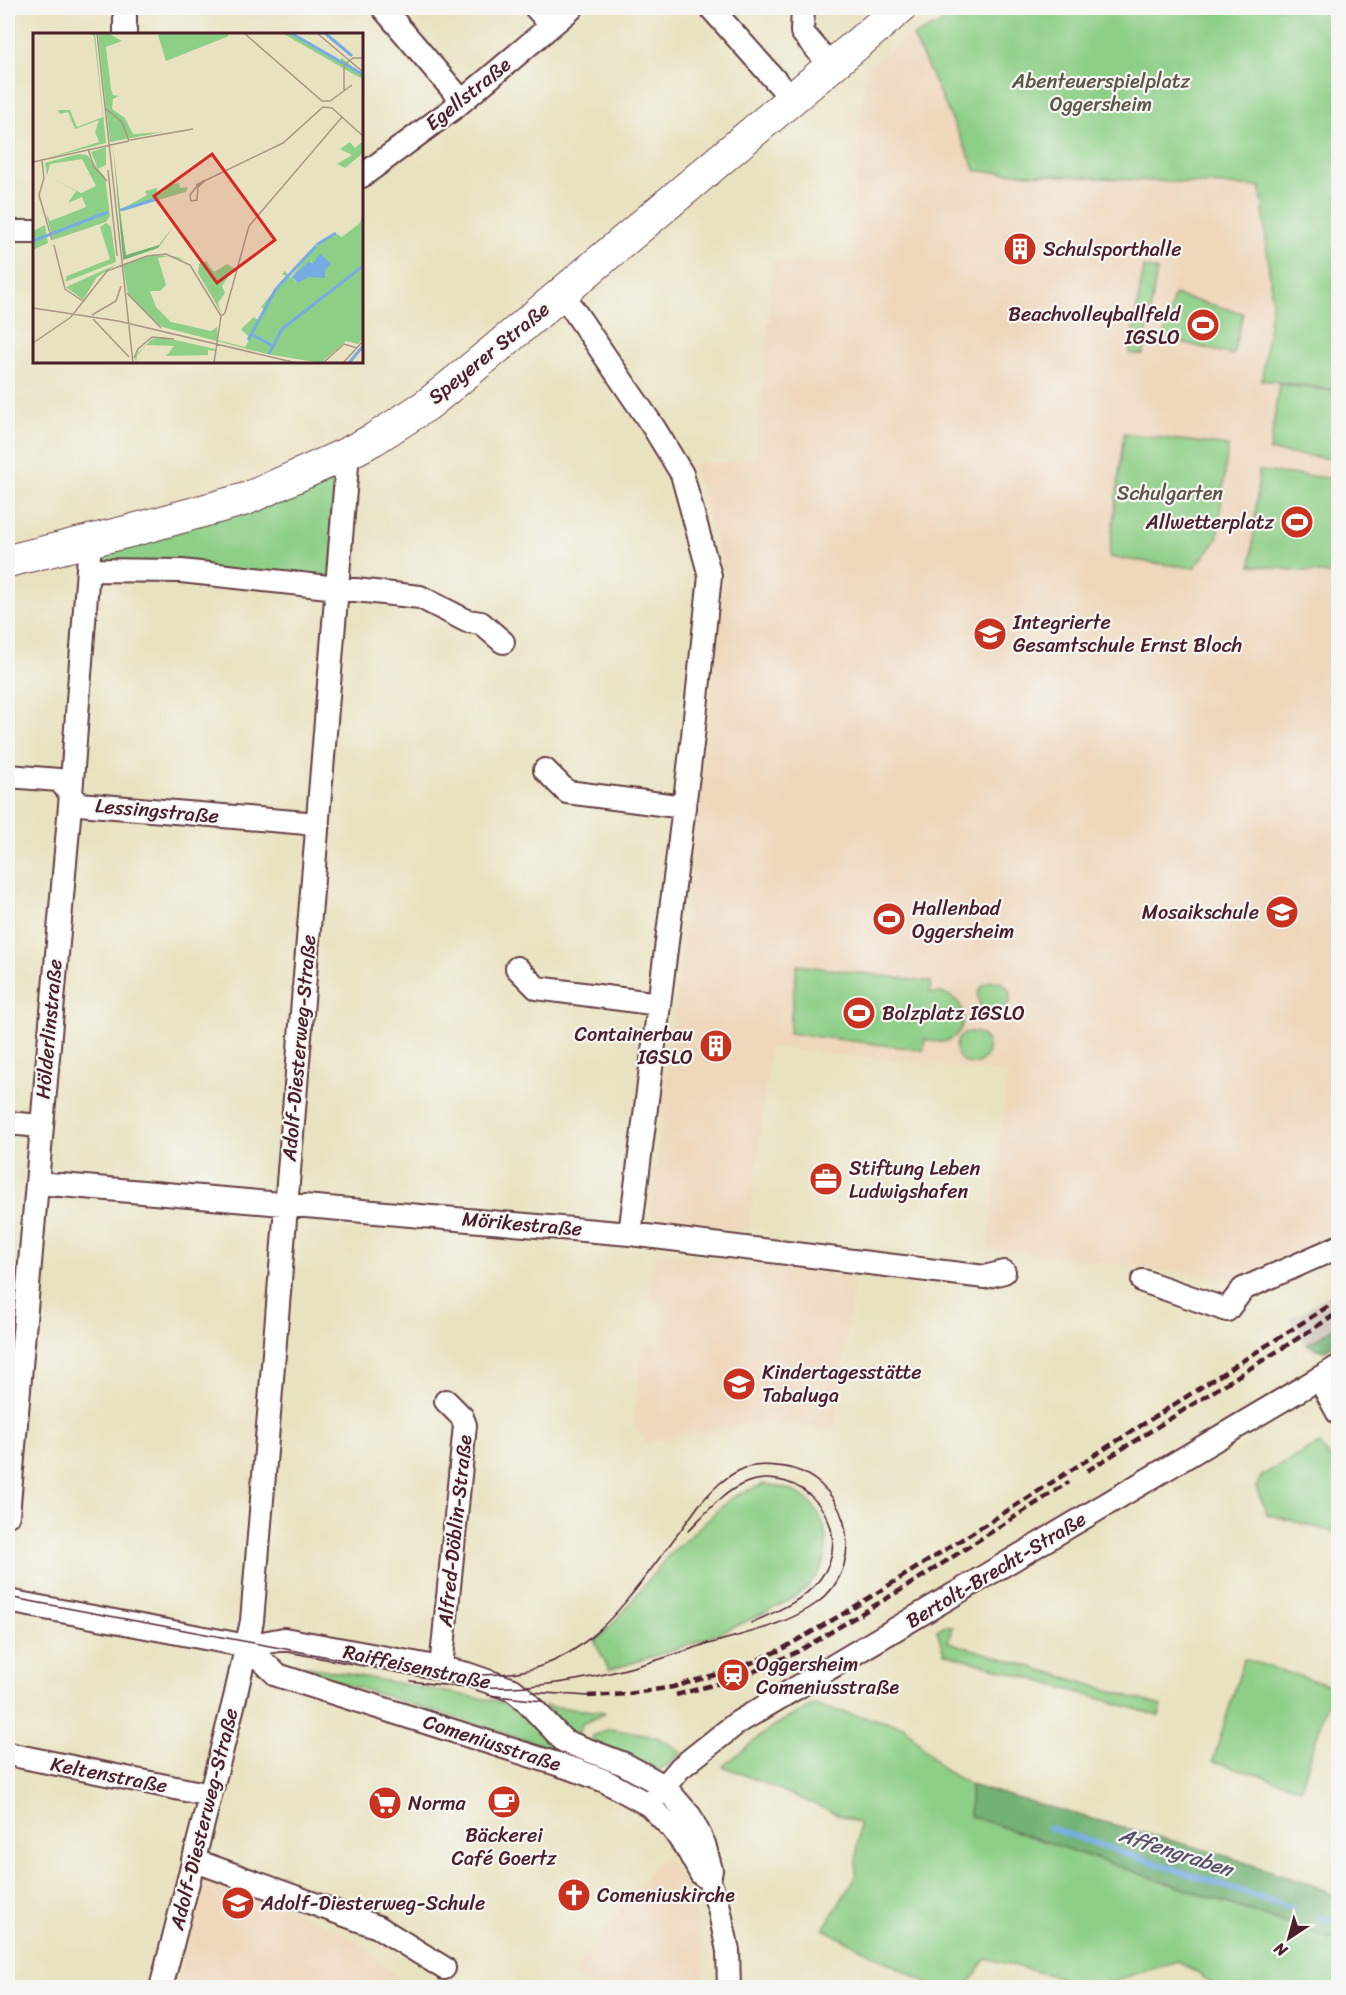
<svg xmlns="http://www.w3.org/2000/svg" width="1346" height="1995" font-family="Sriracha,sans-serif">
  <rect width="100%" height="100%" fill="#f6f6f2"/>
  <filter id="ink" filterUnits="userSpaceOnUse"><feTurbulence type="fractalNoise" baseFrequency=".0167" numOctaves="2"/><feDisplacementMap in="SourceGraphic" scale="12" xChannelSelector="R" yChannelSelector="G"/><feConvolveMatrix kernelMatrix="1 2 1 2 8 2 1 2 1" color-interpolation-filters="sRGB"/></filter>
  <filter id="wash" filterUnits="userSpaceOnUse"><feTurbulence type="fractalNoise" baseFrequency=".008" numOctaves="4" result="noise"/><feDisplacementMap in="SourceGraphic" scale="24" xChannelSelector="R" yChannelSelector="G"/><feGaussianBlur stdDeviation="1.35" result="paint"/><feColorMatrix in="noise" values="0 0 0 0 0 0 0 0 0 0 0 0 0 0 0 0 0 1.4 0 .05"/><feComposite in="paint" operator="in"/></filter>
  <g filter="url(#wash)">
    <rect width="100%" height="100%" fill="#e9e2c0"/>
    <!-- built -->
    <path fill="#eed7bb" d="M913 36 976 171 1261 187 1272 301 1262 380 1338 390V1234L1234 1279 988 1248 1008 1074 770 1047 749 1232 650 1218 725 574 692 464 756 460 774 260 849 263 866 67Z
      M656 1252 855 1275 834 1428 747 1424 645 1443 633 1423 644 1343 661 1344 666 1302 649 1300Z
      M666 1858 680 1875 691 1901 702 1948 704 1987H589L572 1974 655 1864Z
      M205 1870 352 1937 409 1987 176 1988Z"/>
    <!-- industrial -->
    <path fill="#ccc2b9" d="M1338 1289V1325L1307 1345 1290 1319Z"/>
    <!-- green -->
    <path fill="#8ecf87" stroke="#6c7759" stroke-width="1.5" d="M974 8H1338V390L1262 380 1272 301 1261 187 976 171 913 36Z
      M1144 267 1157 270 1143 355 1129 353Z
      M1174 295 1243 313 1233 355 1164 338Z
      M1279 384 1338 392V460L1270 451Z
      M1124 433 1228 446 1217 540 1194 568 1109 557Z
      M341 463 332 580 94 564 95 546Z
      M1259 471 1338 479V575L1251 565Z
      M797 965 931 982 930 993C979 988 971 1056 925 1039L923 1050 789 1033Z
      M978 997a16 16 0 1 1 32 0a16 16 0 1 1-32 0Z
      M956 1048a16 16 0 1 1 32 0a16 16 0 1 1-32 0Z
      M1319 1444 1338 1466V1532L1337 1533 1267 1514 1256 1487 1262 1475Z
      M764 1484C789 1487 812 1495 822 1521 830 1541 827 1564 813 1581 800 1597 782 1604 764 1613 712 1639 664 1653 609 1670L595 1642 620 1616 666 1558 732 1497Z
      M945 1625 952 1627 948 1642 1162 1706 1159 1716 944 1653 937 1630Z
      M1244 1659 1332 1686 1301 1788 1213 1761Z
      M304 1666 517 1705 574 1754 572 1760 550 1754 543 1745 303 1671Z
      M812 1705 904 1726 944 1770 970 1785 971 1816 1338 1941V1987H1219L1178 1961 1094 1987 986 1958 967 1987H935L823 1929 855 1878 859 1823 723 1766 772 1727Z
      M545 1706 604 1712 605 1713 582 1724 577 1737 569 1734Z
      M609 1729C639 1733 657 1731 681 1753L668 1765 658 1770 591 1743 593 1736Z"/>
    <!-- forest -->
    <path fill="#72b274" stroke="#5e6850" stroke-width="1.5" d="M1338 1325V1342L1324 1351 1307 1345Z
      M970 1785 1220 1854 1315 1886 1338 1897V1941L970 1816Z"/>
    <g fill="none" stroke-linecap="round" stroke-linejoin="round">
      <!-- stream -->
      <path stroke="#76abe4" stroke-width="6" d="M1049 1828 1292 1908
        M1321 1917 1338 1924"/>
    </g>
  </g>
  <g filter="url(#ink)">
    <g fill="none" stroke-linecap="round" stroke-linejoin="round">
      <!-- street casing -->
      <g stroke="#623c41" stroke-width="26">
        <path id="street" d="M125 8V34
          M383 8 462 101
          M536 8 551 25
          M711 8 792 99
          M803 8 802 32 831 66
          M362 176 454 108 572 8
          M8 232H34
          M562 293 654 428 682 474 710 576 693 736 630 1234
          M88 570 181 571 420 597 467 621 481 623 503 642
          M545 770 567 792 684 807
          M8 776 59 780 79 804 318 824
          M517 968 537 988 659 1004
          M8 1123 40 1126
          M38 1183 630 1234 985 1277 1004 1272
          M1143 1281 1227 1310 1243 1289 1338 1247
          M1319 1378 1338 1413
          M8 1515 71 794 90 542
          M8 1601 247 1646 284 1639 441 1668 467 1674 513 1690 524 1699 564 1741 624 1764 664 1786 690 1816 704 1844 711 1870 709 1880
          M247 1646 277 1675 576 1770 605 1781 649 1805 673 1829 689 1852 701 1874 709 1880 719 1908 728 1951 729 1988
          M441 1668 465 1425 462 1417 446 1401
          M8 1754 210 1795
          M649 1805 680 1768 737 1723 1338 1367
          M193 1860 378 1927 444 1968
          M161 1988 235 1698 252 1621 348 453"/>
      </g>
      <!-- secondary casing -->
      <g stroke="#623c41" stroke-width="34">
        <path id="secondary" d="M8 561 130 531 246 499 348 453 374 439 427 405 492 352 900 8"/>
      </g>
      <!-- street -->
      <use href="#street" stroke="#fff" stroke-width="22"/>
      <!-- secondary -->
      <use href="#secondary" stroke="#fff" stroke-width="32"/>
      <!-- tram -->
      <path stroke="#4a1f2b" stroke-width="1.5" d="M688 1531C704 1515 722 1493 743 1484 801 1460 859 1528 820 1579 804 1601 775 1612 751 1623
        M8 1597 398 1670
        M391 1669C432 1673 482 1679 523 1671 582 1659 618 1613 652 1568 668 1547 684 1526 699 1505 712 1490 726 1475 745 1468 754 1465 767 1465 777 1466 845 1471 873 1562 817 1603 786 1626 738 1635 701 1646
        M411 1681C520 1698 606 1680 708 1643
        M531 1692 588 1696
        M488 1695 542 1701"/>
      <!-- rail -->
      <path stroke="#4a1f2b" stroke-width="4.5" stroke-dasharray="9 4.5" stroke-linecap="butt" d="M1087 1471 1338 1313
        M676 1695 742 1677 799 1651 909 1585 1069 1482
        M588 1696 628 1694 673 1687 742 1667 782 1649 848 1611 1018 1504 1338 1300"/>
    </g>
  </g>
  <!-- icons -->
  <defs>
    <g id="building-disc" transform="scale(1.725)"><circle r="9.5" fill="#c8321e" stroke="#f6f6f2"/><path d="M-4-6H4V6H1V3H-1V6H-4ZM-2.5-4.3h1.7v1.8h-1.7ZM.8-4.3h1.7v1.8H.8ZM-2.5-1h1.7V.8h-1.7ZM.8-1h1.7V.8H.8Z" fill="#fff"/></g>
    <g id="stadium-disc" transform="scale(1.725)"><circle r="9.5" fill="#c8321e" stroke="#f6f6f2"/><path d="M0-5a6.5 5 0 1 0 0 10a6.5 5 0 1 0 0-10ZM-3.5-1.8h7v3.6h-7Z" fill="#fff"/></g>
    <g id="school-disc" transform="scale(1.725)"><circle r="9.5" fill="#c8321e" stroke="#f6f6f2"/><path d="M0-5L7-2L0 1L-7-2ZM-4 1L0 2.5L4 1V4Q0 6-4 4Z" fill="#fff"/></g>
    <g id="office-disc" transform="scale(1.725)"><circle r="9.5" fill="#c8321e" stroke="#f6f6f2"/><path d="M-6-3h4V-5.5h4V-3h4V5H-6ZM-1-4.5V-3h2v-1.5ZM-6 0V1H6V0Z" fill="#fff"/></g>
    <g id="station-disc" transform="scale(1.725)"><circle r="9.5" fill="#c8321e" stroke="#f6f6f2"/><path d="M-3-6H3Q5-6 5-4V2Q5 4 3 4L4.5 6H3L1.5 4h-3L-3 6H-4.5L-3 4Q-5 4-5 2V-4Q-5-6-3-6ZM-3.5-4v3h7v-3ZM-3.5 1v1.5H-2V1ZM2 1v1.5H3.5V1Z" fill="#fff"/></g>
    <g id="cafe-disc" transform="scale(1.725)"><circle r="9.5" fill="#c8321e" stroke="#f6f6f2"/><path d="M-5.5-4.5H6V0H3Q3 3.5 0 3.5H-2.5Q-5.5 3.5-5.5 0ZM3-3.2v2h1.7v-2ZM-6 4.5H4V6H-6Z" fill="#fff"/></g>
    <g id="supermarket-disc" transform="scale(1.725)"><circle r="9.5" fill="#c8321e" stroke="#f6f6f2"/><path d="M-6-5.5h2.5l.6 2H6L4.5 2H-2.5L-4.4-4H-6ZM-1.5 3.2a1.3 1.3 0 1 0 .1 0ZM3 3.2a1.3 1.3 0 1 0 .1 0Z" fill="#fff"/></g>
    <g id="church-disc" transform="scale(1.725)"><circle r="9.5" fill="#c8321e" stroke="#f6f6f2"/><path d="M-1.2-6h2.4v3.5h3.3v2.4h-3.3V6h-2.4V-.1h-3.3v-2.4h3.3Z" fill="#fff"/></g>
  </defs>
  <g fill-rule="evenodd">
    <use href="#building-disc" x="1020" y="249"/>
    <use href="#stadium-disc" x="1203" y="325"/>
    <use href="#stadium-disc" x="1297" y="522"/>
    <use href="#school-disc" x="990" y="634"/>
    <use href="#school-disc" x="1282" y="912"/>
    <use href="#stadium-disc" x="889" y="919"/>
    <use href="#stadium-disc" x="859" y="1013"/>
    <use href="#building-disc" x="716" y="1046"/>
    <use href="#office-disc" x="826" y="1179"/>
    <use href="#school-disc" x="739" y="1384"/>
    <use href="#station-disc" x="733" y="1675"/>
    <use href="#cafe-disc" x="504" y="1802"/>
    <use href="#supermarket-disc" x="385" y="1803"/>
    <use href="#church-disc" x="574" y="1895"/>
    <use href="#school-disc" x="238" y="1903"/>
  </g>
  <g text-anchor="middle" dominant-baseline="central" stroke-width="4.5" stroke-linejoin="round" paint-order="stroke">
    <!-- park labels -->
    <g font-size="20" fill="#5e5447" stroke="#f6f6f2">
      <text x="1101" y="81">Abenteuerspielplatz<tspan x="1101" dy="23">Oggersheim</tspan></text>
      <text x="1170" y="493">Schulgarten</text>
    </g>
    <!-- street labels -->
    <g font-size="20" fill="#4a1f2b" stroke="#f6f6f2">
      <text transform="translate(468 94) rotate(-39)">Egellstraße</text>
      <text transform="translate(489 353) rotate(-39)">Speyerer Straße</text>
      <text transform="translate(157 811) rotate(5)">Lessingstraße</text>
      <text transform="translate(49 1029) rotate(-85)">Hölderlinstraße</text>
      <text transform="translate(299 1048) rotate(-85)">Adolf-Diesterweg-Straße</text>
      <text transform="translate(522 1224) rotate(5)">Mörikestraße</text>
      <text transform="translate(455 1531) rotate(-84)">Alfred-Döblin-Straße</text>
      <text transform="translate(996 1570) rotate(-31)">Bertolt-Brecht-Straße</text>
      <text transform="translate(417 1667) rotate(12)">Raiffeisenstraße</text>
      <text transform="translate(492 1743) rotate(18)">Comeniusstraße</text>
      <text transform="translate(109 1775) rotate(11)">Keltenstraße</text>
      <text transform="translate(204 1819) rotate(-76)">Adolf-Diesterweg-Straße</text>
    </g>
    <!-- poi labels -->
    <g font-size="20" fill="#4a1f2b" stroke="#f6f6f2" text-anchor="start">
      <text x="1043" y="249">Schulsporthalle</text>
      <text x="1180" y="314" text-anchor="end">Beachvolleyballfeld<tspan x="1180" dy="23">IGSLO</tspan></text>
      <text x="1274" y="522" text-anchor="end">Allwetterplatz</text>
      <text x="1013" y="622">Integrierte<tspan x="1013" dy="23">Gesamtschule Ernst Bloch</tspan></text>
      <text x="912" y="908">Hallenbad<tspan x="912" dy="23">Oggersheim</tspan></text>
      <text x="1259" y="912" text-anchor="end">Mosaikschule</text>
      <text x="882" y="1013">Bolzplatz IGSLO</text>
      <text x="693" y="1034" text-anchor="end">Containerbau<tspan x="693" dy="23">IGSLO</tspan></text>
      <text x="849" y="1168">Stiftung Leben<tspan x="849" dy="23">Ludwigshafen</tspan></text>
      <text x="762" y="1372">Kindertagesstätte<tspan x="762" dy="23">Tabaluga</tspan></text>
      <text x="756" y="1664">Oggersheim<tspan x="756" dy="23">Comeniusstraße</tspan></text>
      <text x="408" y="1803">Norma</text>
      <text x="504" y="1835" text-anchor="middle">Bäckerei<tspan x="504" dy="23">Café Goertz</tspan></text>
      <text x="597" y="1895">Comeniuskirche</text>
      <text x="261" y="1903">Adolf-Diesterweg-Schule</text>
    </g>
    <!-- water labels -->
    <g font-size="21" font-style="italic" fill="#59506c" stroke="#f6f6f2">
      <text transform="translate(1176 1852) rotate(18)">Affengraben</text>
    </g>
  </g>
  <!-- overview -->
  <g transform="translate(33 33)">
    <rect width="330" height="330" fill="#e9e2c0"/>
    <path d="M55 0H62L73 110 11 126 66 109 62 99 66 87 42 96 35 79 27 81 25 77H37L44 94 70 84 61 3ZM65 0H75L89 8 73 14 78 56 80 62 86 63 80 66 79 76 92 85 100 101 130 99 77 109ZM130 0H193L196 3 133 28 125 2ZM249 0H259L307 28 309 25 330 42 328 45 322 42ZM330 108V120L312 135 304 131 319 122 307 116 317 109 322 115ZM73 114V132L65 136 58 119ZM45 121 54 122 72 144 77 183 73 189 20 207 13 181 17 188 53 174 49 164 35 170 43 158 19 145 48 160 63 153 49 126 17 131 14 143 12 130ZM146 150 147 155 155 154 153 159 87 177 114 162 112 158 124 155V160H129L138 151ZM330 178V306L325 311 313 308 288 330 234 321 126 293 95 262 90 231 120 222 139 223 145 224 152 228 136 223 125 225 133 252 127 258H117L123 274 138 289 178 298 184 294 185 307 212 314 217 305 208 296 221 284 225 287 232 277 228 274 253 243 249 241 252 238 257 245 285 211 304 201 309 204 327 190ZM277 228 292 244H273L264 250 259 244 263 240 267 243ZM73 190 78 194 83 229 32 249 34 243 77 226 67 194ZM12 192 15 210 0 217V198ZM173 228 181 239 194 231 201 235 189 253 192 260 185 270 189 281 165 240 166 231ZM84 231 64 244 50 267 33 254ZM129 304 182 316 183 318 175 317V322L133 323 141 313 113 312 104 323 103 330 102 323 119 306Z" fill="#8ecf87" fill-rule="evenodd"/>
    <path d="M80 113 87 176 144 161 87 178 93 222 126 212 143 190 125 215 90 227Z" fill="#72b274"/>
    <path d="M287 220 298 231 292 237V245L276 244 265 250 259 244 276 228 280 231Z" fill="#76abe4"/>
    <path fill="none" stroke="#76abe4" stroke-width="3" d="M258 0 329 41M292 0 319 23M88 177 124 166M0 208 75 179M283 212 303 200M220 302 240 313M215 307 243 256 283 213M236 321 249 296 330 233M316 330 330 313"/>
    <path fill="none" stroke="#a99484" stroke-width="1.5" d="M64 0 100 330M211 0 289 68H297L319 52M284 0 330 39M311 57V32L320 25H330M73 76 89 89 96 108M97 107 160 96M55 116 61 134 74 148M0 129 96 108M75 137 84 223M171 147 164 153 157 162 158 168 164 167 165 154 172 148M163 152 250 110 290 74 299 75 330 103M6 162 11 145 9 128M7 167 6 162 19 207M21 212 32 256M32 256 51 269M94 260 128 295M0 275 85 288 264 330M59 282 83 268 88 253M188 283 192 280 216 193 309 84 330 103M60 286 96 324M0 310 38 284 74 238 114 223 133 221 157 232 188 283 181 330M101 325 105 316 119 304 141 306M290 330 311 311 324 315M310 330 330 308"/>
    <path fill="#d62828" fill-opacity="0.15" stroke="#d62828" stroke-width="3" d="M179 121 242 207 184 250 121 163Z"/>
    <rect width="330" height="330" fill="none" stroke="#4a1f2b" stroke-width="3"/>
  </g>
  <!-- margin -->
  <rect width="1346" height="1995" fill="none" stroke="#f6f6f2" stroke-width="30"/>
  <!-- north arrow -->
  <g transform="translate(1289 1938) rotate(216)" stroke="#f6f6f2" stroke-width="4.5" paint-order="stroke">
  <path d="M0-4.5L10 22L0 15L-10 22Z" fill="#4a1f2b"/>
  <text y="-9" font-size="16" font-weight="bold" text-anchor="middle" fill="#4a1f2b">N</text>
  </g>
</svg>
